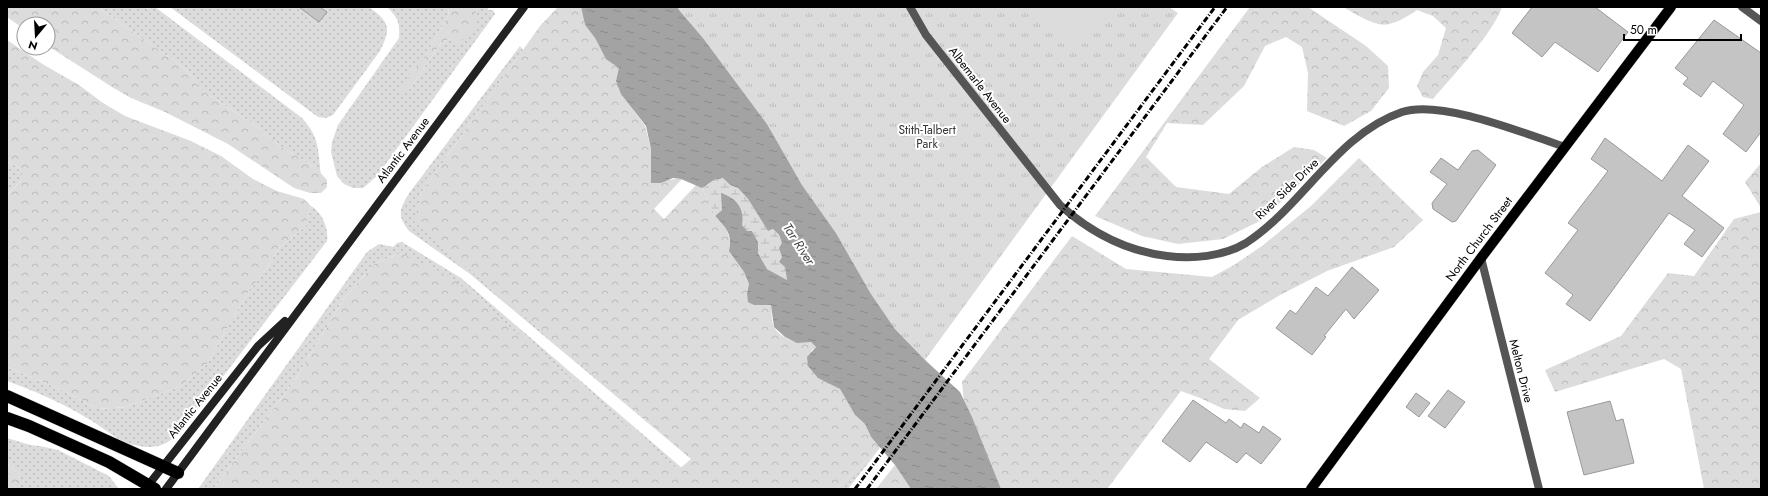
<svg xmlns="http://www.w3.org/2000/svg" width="1768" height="496" font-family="Jost,sans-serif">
  <defs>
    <pattern id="grass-dots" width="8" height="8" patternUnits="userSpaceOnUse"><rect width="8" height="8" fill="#dcdcdc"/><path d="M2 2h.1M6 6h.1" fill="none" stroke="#bbb" stroke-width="1.8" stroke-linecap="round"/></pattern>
    <pattern id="forest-crowns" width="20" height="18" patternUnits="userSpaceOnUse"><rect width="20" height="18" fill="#dcdcdc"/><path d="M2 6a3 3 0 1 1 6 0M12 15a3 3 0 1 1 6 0" fill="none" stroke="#bbb"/></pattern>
    <pattern id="wetland-marsh" width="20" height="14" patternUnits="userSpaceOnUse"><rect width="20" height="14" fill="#dcdcdc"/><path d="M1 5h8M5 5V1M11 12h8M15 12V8" fill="none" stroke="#bbb"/></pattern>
    <pattern id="park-tufts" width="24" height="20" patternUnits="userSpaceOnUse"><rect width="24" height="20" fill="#dcdcdc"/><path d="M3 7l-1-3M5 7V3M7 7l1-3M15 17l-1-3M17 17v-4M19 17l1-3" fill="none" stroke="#bbb"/></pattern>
    <pattern id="water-ripples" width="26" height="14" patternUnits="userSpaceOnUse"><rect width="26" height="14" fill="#a3a3a3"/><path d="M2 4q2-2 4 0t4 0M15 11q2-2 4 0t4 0" fill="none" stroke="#8b8b8b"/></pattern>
  </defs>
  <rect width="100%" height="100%" fill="#fff"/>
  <!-- grass -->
  <path fill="url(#grass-dots)" d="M98 7H145L148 9 149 7H155L302 118C320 138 318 150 321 176L315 167 280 146 259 128 199 88 193 77 183 67Z
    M170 7H369C389 22 392 27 380 51L333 115 326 118 318 117Z
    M387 7H445L449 10 448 16 437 35 420 65 412 70 409 90 441 43 449 39 454 41 474 15 478 7H488V10H493L495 14 377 176 363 188H353L344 184 337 176 331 152 332 142 338 125 399 38C400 22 398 18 387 7Z
    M520 46 523 50 421 193 415 222 691 459 470 274 409 231C396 215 400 208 410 192Z
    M7 162 16 166 22 172V180L7 195Z
    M311 206C322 212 329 229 327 241L192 417C185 425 176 438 166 443 155 449 141 447 130 444 113 438 101 425 85 417 61 402 34 391 7 381V367L62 390 98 409 126 407 181 386 207 364 248 292 265 271 279 248 306 226Z
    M402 242 461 278 682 468 678 470 401 253 375 263 343 300 295 380 213 489H198L367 252 379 244 393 247 397 243Z
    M7 438 30 445 40 446 58 450 109 476 119 489H18L16 486 20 474 7 463Z
    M880 448 848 489H836Z"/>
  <!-- forest -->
  <path fill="url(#forest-crowns)" d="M7 7H98L183 67 193 77 199 88 259 128 280 146 315 167 327 180V187L321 193H310L294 188 228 144 165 112 131 98 112 87 48 46V24H24V29L7 17Z
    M445 7H478L475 14 478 17 476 26 459 44 449 39 441 43 409 90 404 92 400 90 412 70 420 64 437 35 448 16 449 10Z
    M558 7H581L585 25 595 38 606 58 620 68 616 81 634 111 645 126 651 149V183C662 183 671 178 682 179L654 209 664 219 697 184 702 188 715 216 726 227 736 261 744 272 749 284 747 293 754 305H771C772 311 771 321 774 327 781 340 798 343 811 342L816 347 811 351 830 383 840 389 855 415 865 424 871 437 880 448 836 489H213L295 380 343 300 375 263 401 253 451 277 678 470 691 459 414 222 421 193 540 26Z
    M1250 7H1308L1366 46 1388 66 1389 88 1371 111 1344 126 1307 111 1308 73 1302 47 1286 37 1265 46 1244 86 1203 125 1167 123 1146 157 1176 187 1229 194 1262 167 1294 147 1314 150 1327 158 1262 220 1223 239 1178 244 1142 236 1095 216Z
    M1343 7H1502C1492 35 1453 75 1433 99L1423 97 1417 86 1423 72 1438 55 1446 28 1433 16 1417 10C1408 16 1399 22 1389 24 1377 28 1354 13 1343 7Z
    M7 40 44 65 79 85 103 103 125 116 191 141 221 156 253 179 277 191 304 199 311 206 306 226 279 248 265 271 248 292 207 364 181 386 126 407 98 409 62 390 7 367V195L22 180V172L16 166 7 162Z
    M1359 158 1423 220 1394 247 1327 271 1280 295 1238 320 1209 359 1260 398 1245 411 1224 409 1200 398 1181 391 1107 489H993L967 432 962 382 1072 236 1126 269 1212 277 1234 265 1262 246 1311 206Z
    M1761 163V208L1745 182Z
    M1761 212V489H1704L1681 369 1664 359 1555 392 1545 370 1621 336 1668 273 1694 276 1734 219Z
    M7 463 20 474 17 486 18 489H7Z
    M895 465 911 489H876Z"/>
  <!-- wetland -->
  <path fill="url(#wetland-marsh)" d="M723 178 730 185 738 188 748 199 768 231 773 229C782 238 787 250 779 262L785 267 787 280 767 269 758 253V242L752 231 747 232 722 210 715 216 702 188 714 180Z"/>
  <!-- park -->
  <path fill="url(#park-tufts)" d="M677 7H1169L1178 13 925 360 895 329 871 294 836 233 802 185 767 124 703 38Z"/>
  <!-- garden -->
  <path fill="#dcdcdc" d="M1021 7H1107L1075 47Z"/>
  <!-- water -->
  <path fill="url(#water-ripples)" d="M581 7H677L680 11 703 38 767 124 802 185 836 233 871 294 895 329 925 360 960 392 972 417 1001 489H911L895 465 871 437 865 424 855 415 840 389 818 378 808 366 807 357 816 347 811 342 797 343 785 337 774 327 771 305H754L748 302 747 293 749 284 744 272 729 251C733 235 726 227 715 216L722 210 721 193C736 198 745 208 742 225L747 231H752L758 242V253L767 269 787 280 785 267 779 262 782 257 779 248 782 243 779 235 773 229 768 231 748 199 738 188 730 185 723 178 714 180 702 188 681 179 673 178 661 183H651V149L646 126 621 94 616 81 619 68 606 59 595 38 585 25Z"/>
  <!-- building -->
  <path fill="#c4c4c4" stroke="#999" d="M299 7H320L327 12 319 22Z
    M1532 7H1595L1628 32 1598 72 1555 42 1542 57 1512 33Z
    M1714 20 1761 53V132L1746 152 1723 134 1744 105 1713 81 1701 97 1683 84 1688 78 1675 68Z
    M1605 138 1662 181 1688 145 1709 161 1682 196 1724 228 1702 257 1684 244 1695 230 1669 213 1590 321 1566 304 1573 295 1545 273 1578 230 1568 223 1608 171 1591 159Z
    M1478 150 1496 165 1456 221 1452 222 1433 209 1432 203 1447 184 1430 172 1441 158 1458 170 1472 151Z
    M1352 267 1379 290 1354 319 1346 309 1324 336 1326 337 1312 355 1276 328 1290 310 1296 314 1316 287 1328 296Z
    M1448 390 1465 402 1445 428 1428 416Z
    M1416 393 1430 403 1419 417 1406 407Z
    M1193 400 1226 423 1229 419 1241 428 1244 423 1259 433 1263 426 1281 439 1261 464 1246 453 1237 463 1206 442 1190 462 1162 441Z
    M1610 401 1616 421 1623 419 1634 463 1584 475 1567 412Z"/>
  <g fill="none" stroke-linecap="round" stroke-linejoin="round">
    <!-- primary casing -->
    <g stroke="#dbdbdb" stroke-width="11">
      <path id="primary" d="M1311 489 1481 258 1671 7"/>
    </g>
    <!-- highway casing -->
    <g stroke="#dbdbdb" stroke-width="13">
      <path id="highway" d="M7 396 178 473
        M7 418 29 426 109 462 155 489"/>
    </g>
    <!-- street -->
    <path stroke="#555" stroke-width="8" d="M910 7 926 35 1060 205C1090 232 1126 251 1167 256 1192 259 1223 257 1246 243 1302 207 1337 134 1402 112 1441 99 1526 134 1565 147
      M1742 7 1761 21
      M1481 258 1539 489"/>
    <!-- secondary -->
    <path stroke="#222" stroke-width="8" d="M146 488 258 346 285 321
      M166 489 524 7"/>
    <!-- primary -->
    <use href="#primary" stroke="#000" stroke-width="10"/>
    <!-- highway -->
    <use href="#highway" stroke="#000" stroke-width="12"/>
    <!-- rail -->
    <path stroke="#000" stroke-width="3" stroke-dasharray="6 2 1 2" stroke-linecap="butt" d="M855 489 1215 7
      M867 489 1227 7"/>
  </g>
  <g text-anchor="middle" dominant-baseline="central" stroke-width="4" stroke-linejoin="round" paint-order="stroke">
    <!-- street labels -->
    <g font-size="12" fill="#000" stroke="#fff">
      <text transform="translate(980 85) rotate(52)">Albemarle Avenue</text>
      <text transform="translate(403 150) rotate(-53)">Atlantic Avenue</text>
      <text transform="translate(1287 189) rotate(-44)">River Side Drive</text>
      <text transform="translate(1479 239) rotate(-53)">North Church Street</text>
      <text transform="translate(1521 371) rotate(76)">Melton Drive</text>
      <text transform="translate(195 406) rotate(-51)">Atlantic Avenue</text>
    </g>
    <!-- park labels -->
    <g font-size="12" fill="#333" stroke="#fff">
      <text x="927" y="130">Stith-Talbert<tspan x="927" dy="14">Park</tspan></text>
    </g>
    <!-- water labels -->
    <g font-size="13" font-style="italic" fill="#444" stroke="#fff">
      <text transform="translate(799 244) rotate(57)">Tar River</text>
    </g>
  </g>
  <!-- border -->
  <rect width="1768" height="496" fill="none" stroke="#000000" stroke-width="16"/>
  <!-- north arrow -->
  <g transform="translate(36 36) rotate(198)"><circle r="19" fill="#ffffff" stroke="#999999"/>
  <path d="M0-3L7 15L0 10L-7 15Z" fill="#000000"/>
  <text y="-6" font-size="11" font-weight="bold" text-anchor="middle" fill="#000000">N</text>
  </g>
  <!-- scale -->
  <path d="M1624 34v6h117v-6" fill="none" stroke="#000000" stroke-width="2"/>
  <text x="1630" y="34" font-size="12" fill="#000000" stroke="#ffffff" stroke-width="3" paint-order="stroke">50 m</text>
</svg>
